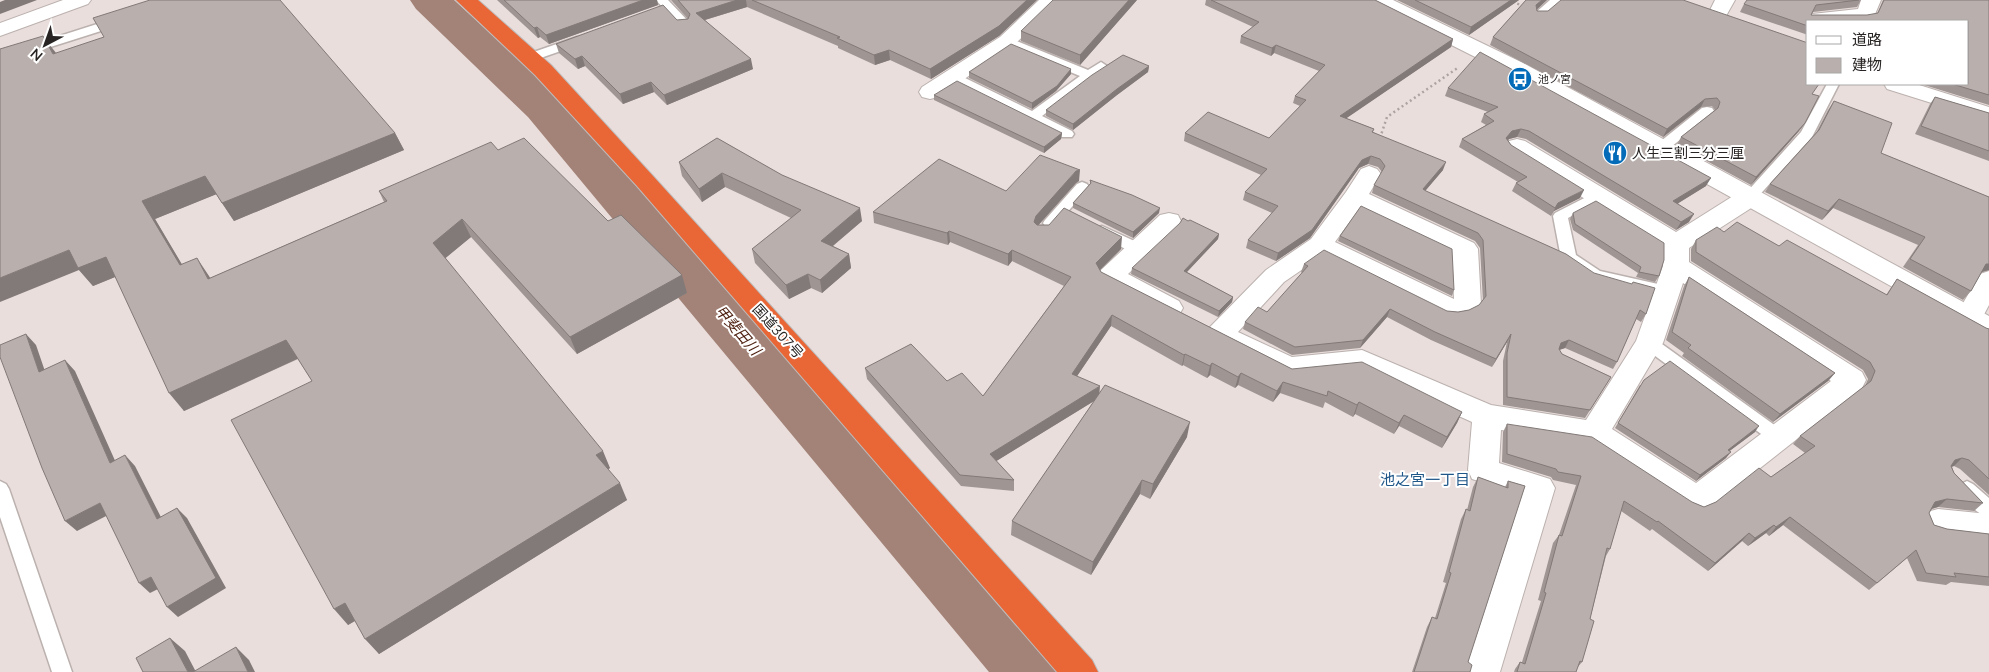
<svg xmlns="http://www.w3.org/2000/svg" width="1989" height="672" font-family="Mulish,'Noto Sans JP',sans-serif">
  <rect width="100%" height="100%" fill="#e9dedb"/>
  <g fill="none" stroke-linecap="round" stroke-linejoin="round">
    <!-- river -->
    <path fill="#a38277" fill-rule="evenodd" d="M410 0H454L560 97 1060 648 1070 672H989L528 117 416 9Z"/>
    <!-- lane casing -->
    <g stroke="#bbb1ae" stroke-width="3">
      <path id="lane" d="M656 0H668L689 22 691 25 689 28H681Z
        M1550 0H1563L1544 17H1536L1534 14Z
        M119 17 123 18 125 21 123 24 0 63V55Z
        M577 37 581 38 583 41 581 44 529 62 523 58 525 55Z
        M1007 37 1088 70 1101 62 1107 66 1042 116 1072 131 1074 134 1072 137H1062L949 80 947 77 953 73 957 74 1032 111 1080 76 1003 44 1001 41 1003 38Z
        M1827 84H1839L1812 137 1755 200H1745L1743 197 1745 194 1801 132Z
        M1707 107 1712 108 1714 111 1712 114 1666 151H1656L1654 148 1656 145 1702 108Z
        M1082 182 1087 184 1089 187 1087 190 1055 226H1045L1043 223 1045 220 1077 184Z
        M1598 191 1603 193 1605 196 1603 199 1568 218 1576 255 1600 271 1658 284 1660 288 1658 292 1652 293 1590 279 1564 262 1561 258 1553 216 1555 213Z
        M1102 226 1143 245 1146 249 1143 253H1133L1097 234 1095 231 1097 228Z
        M1649 337 1655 339 1784 432 1787 437 1784 442 1778 444 1772 442 1643 347 1641 343 1643 339Z
        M0 481 6 484 9 489 72 672H52L0 517Z
        M1967 481 1973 484 1989 498V518C1977 514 1963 500 1958 489L1961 484Z"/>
    </g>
    <!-- street casing -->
    <g stroke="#bbb1ae" stroke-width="2">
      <path id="street" d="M63 0H91L88 4 0 36V23Z
        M1039 0H1061L1014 45 938 97 930 99 922 97 919 92 922 87 1000 37Z
        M1715 0H1735L1726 16 1719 18 1712 16 1709 12Z
        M1861 0H1881L1873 19 1862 21H1808L1812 14 1858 9Z
        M1884 84H1916L1989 107V121L1887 89Z
        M1517 139 1525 141 1676 232 1741 191 1750 189 1759 191 1762 197 1759 203 1689 248V262L1862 372 1866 380 1862 388 1708 509 1697 513 1686 509 1587 444 1501 430 1499 463 1550 479 1555 488 1500 672H1464L1521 495 1472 479 1468 470 1472 422 1359 371 1289 379 1225 348 1222 343 1210 341 1206 334 1210 327 1266 270 1311 239 1346 192 1361 169 1369 166 1377 169 1381 174 1369 194 1474 243 1478 249 1481 304C1474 316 1458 321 1444 317L1322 256 1284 282 1238 332 1292 357 1362 350 1491 405 1586 420 1636 341 1663 266V248L1509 151 1505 146 1509 141ZM1359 209 1452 253 1454 299 1335 242ZM1683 283 1831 381 1696 483 1612 429 1663 343Z
        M1169 213 1178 215 1181 221 1178 227 1128 274 1179 301 1183 308 1179 315 1170 318 1161 315 1101 282 1097 276 1101 270 1160 215Z
        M1989 271V305L1979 324 1969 327 1959 324 1955 317 1980 274Z
        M1938 509 1989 514V542L1938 535 1927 532 1922 522 1927 512Z"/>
    </g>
    <!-- secondary casing -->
    <g stroke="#bbb1ae" stroke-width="2">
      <path id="secondary" d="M1367 0H1393L1523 63 1989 316V338L1979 335 1507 73 1370 4Z"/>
    </g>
    <!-- highway casing -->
    <g stroke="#bebdbd" stroke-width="2">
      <path id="highway" d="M456 0H478L551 65 653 176 1092 660 1098 672H1057L637 186 535 75Z"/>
    </g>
    <!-- path -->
    <path stroke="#ada4a2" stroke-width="2.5" stroke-dasharray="2 3" stroke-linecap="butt" d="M1508 0 1523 6
      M1380 138 1387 117 1459 67"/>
    <!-- lane -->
    <use href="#lane" fill="#fff" fill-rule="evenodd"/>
    <!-- street -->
    <use href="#street" fill="#fff" fill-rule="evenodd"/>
    <!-- secondary -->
    <use href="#secondary" fill="#fff" fill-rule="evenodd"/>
    <!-- highway -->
    <use href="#highway" fill="#e96636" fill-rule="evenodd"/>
  </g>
  <!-- wall -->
  <path fill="#9f9694" d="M497 0H657L658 5 549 44 540 37 538 38Z
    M671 0H1037L999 36 931 79 890 60 875 65 838 48V46L747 7 705 20 753 69 667 105 654 92 623 104 585 66 578 69 559 53 556 44 677 20 688 19Z
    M1137 0 1080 65 1021 41V31Z
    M1206 0H1375L1453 39 1451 47 1346 118 1374 129 1373 132 1443 170 1425 191 1566 254 1646 314 1641 322 1636 319 1617 362 1613 369 1565 348 1559 350 1562 354 1611 377 1585 418 1503 405V361L1507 342 1492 367 1431 340 1387 317 1360 348 1292 355 1243 329 1245 322 1267 312 1302 273 1301 272 1304 264 1447 311 1458 312 1469 310 1479 305 1483 301 1480 248 1475 241 1372 193 1374 185 1382 172 1378 167 1368 164 1359 168 1310 238 1276 261 1246 248 1248 240 1272 213 1243 200 1245 192 1261 175 1184 141 1185 133 1269 138 1300 106 1293 103 1295 96 1319 71 1274 53 1271 56 1240 43 1241 36 1253 27 1205 5Z
    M1397 0H1519L1469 35Z
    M1526 0H1547L1537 9V11L1812 94 1805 123 1799 131 1751 185 1677 145 1681 137 1715 110 1712 106 1701 107 1663 137 1490 45 1493 37Z
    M1861 0 1857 7 1813 12 1811 15H1867L1877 14 1883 0H1989V105L1921 84H1968L1808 21V35L1740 12 1744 4Z
    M56 53 395 133 404 150 234 221 216 194 155 219 182 265 210 278 384 202 379 191 498 150 608 221 687 293 577 354 471 237 445 258 610 468 608 469 627 500 379 654 355 621 348 625 312 381 298 359 184 411 115 277 93 286 79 270Z
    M1149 66 1148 72 1117 95 1073 130 1046 116V110Z
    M1071 69V74L1056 91 1032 109 969 78V72Z
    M1448 88 1706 186 1678 203 1689 222 1676 230 1526 139 1517 137 1509 139 1508 140 1511 145 1580 198 1554 211 1551 216 1512 191 1516 183 1518 182 1459 147 1462 139 1486 125 1481 122 1484 114 1488 112 1445 96Z
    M934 95 1062 133 1061 139 1044 153 934 100Z
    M1935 97 1989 113V161L1915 134 1930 104Z
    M1834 101 1881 153 1989 197V270L1982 272 1971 291 1963 300 1903 267 1918 245 1833 208 1822 220 1765 192 1770 184 1816 133 1828 110Z
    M717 138 862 221 833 246 849 254 851 268 822 293 811 288 789 299 755 263 752 249 791 218 725 187 702 202 682 176 679 162Z
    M1090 180 1159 213 1133 238 1073 208V203L1090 184Z
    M1079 181 1076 183 1038 225 1121 249 1100 270 1101 272 1292 369 1462 412 1457 423 1442 448 1399 426 1394 434 1355 414 1353 417 1325 402 1323 408 1280 393 1273 402 1238 385 1235 388 1210 375 1207 378 1183 365 1182 366 1111 326 1077 376 1100 393 1187 437 1150 499 1140 494 1091 575 1011 535 1012 521 1094 401 996 461 1014 480V491L961 486 867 379 865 368 947 381 983 396 1064 286 1012 261 1008 266 950 242 948 245 874 223 873 212 1006 191Z
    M1573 213 1659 276 1655 282 1636 277 1638 273 1573 230 1570 219Z
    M1724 232 1779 246 1886 295 1897 279 1986 328 1989 329V495L1960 469 1954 466 1952 467 1954 473 1983 503 1974 511 1938 507 1932 509 1929 513 1934 525 1947 529 1989 534V586L1951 582 1946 585 1917 581 1907 558 1869 590 1783 525 1769 536 1766 533 1748 546 1742 541 1708 571 1652 529 1650 531 1621 511 1610 549 1606 556 1590 619 1582 662 1577 668 1576 672H1514L1515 669 1520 662H1522L1541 601 1538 600 1553 543 1559 535 1576 485 1553 480 1551 477 1502 462 1503 432 1507 424 1692 502 1704 507 1716 502 1771 477 1805 453 1793 444 1800 436 1865 386 1868 379 1863 370 1691 261V249L1696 240Z
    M1219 234 1218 239 1187 272 1233 297 1232 302 1218 317 1131 274 1132 268Z
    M1340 236 1454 290 1452 296 1338 241Z
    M1689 277 1835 373 1828 381 1773 422 1682 356 1684 353 1666 340 1684 286Z
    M1640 385 1755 432 1729 451 1726 458 1696 481 1615 428Z
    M1478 477 1505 487 1508 481 1525 486 1468 662 1470 672H1412L1427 627 1432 617 1435 618 1446 583 1443 582 1461 519 1466 509 1467 510 1473 487Z"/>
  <!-- shaded-wall -->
  <path fill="#827a78" d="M5 0H37L0 14V2Z
    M643 0H657L658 5 549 44 546 35Z
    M737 0H746L747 7 698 22 696 13Z
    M1027 0H1037L999 36 931 79 930 69Z
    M1129 0H1137L1080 65V55Z
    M1511 0H1519L1469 35 1471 27Z
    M1542 0H1547L1533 13 1536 5Z
    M537 27 540 37 538 38 534 28Z
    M43 36 56 53 53 54Z
    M1453 39 1451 47 1338 124 1340 116Z
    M1276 45 1274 53 1271 56 1272 48Z
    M889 50 890 60 875 65 874 55Z
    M582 56 585 66 578 69 575 59Z
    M751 59 753 69 667 105 664 95Z
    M1149 66 1148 72 1117 95 1073 130V124L1117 89Z
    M1071 69V74L1056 91 1032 109V103Z
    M651 82 654 92 623 104 620 94Z
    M1705 99 1701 107 1663 137 1667 129Z
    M1805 123 1799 131 1751 185 1756 177Z
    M1521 129 1517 137 1509 139 1503 146 1506 138 1512 131Z
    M395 133 404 150 234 221 222 203Z
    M1062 133 1061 139 1044 153V147Z
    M1371 156 1368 164 1359 168 1310 238 1276 261 1278 253 1362 160Z
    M1446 162 1443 170 1420 197 1423 189Z
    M1080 170 1079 181 1076 183 1036 228 1034 222 1036 216 1076 171Z
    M722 173 725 187 702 202 699 189Z
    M205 176 217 194 155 219 193 283 180 265 142 201Z
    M1711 178 1706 186 1669 209 1673 201Z
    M1584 190 1580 198 1554 211 1551 216 1558 203Z
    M1839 199 1833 208 1822 220 1828 211Z
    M860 208 862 221 823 254 821 241Z
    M1160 208 1159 213 1133 238V232Z
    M1694 214 1689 222 1676 230 1681 222Z
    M462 219 471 237 442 261 433 243Z
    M949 231 950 242 948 245 947 233Z
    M1219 234 1218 239 1183 276 1184 271Z
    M1122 237 1121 249 1095 275 1096 263Z
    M69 250 106 257 120 275 93 286 79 270 0 302V278Z
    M1012 250V261L1008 266V254Z
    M849 254 851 268 822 293 820 280Z
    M197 258 209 276 221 297 208 279Z
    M1986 264H1989V270L1978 273Z
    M808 274 811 288 789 299 786 285Z
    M682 275 687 293 577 354 570 337Z
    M1233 297 1232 302 1218 317 1219 311Z
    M1390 309 1387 317 1360 348 1363 340Z
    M1112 315 1111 326 1071 385 1072 374Z
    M26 334 36 345 49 383 39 372Z
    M1511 334 1507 342 1492 367 1496 359Z
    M286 340 299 358 184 411 169 393Z
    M1569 340 1565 348 1556 351 1561 343Z
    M1185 354 1183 365 1182 366 1184 355Z
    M65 360 75 371 121 474 110 463Z
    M1212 363 1210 375 1207 378 1210 366Z
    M1241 373 1238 385 1235 388 1238 377Z
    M1835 373 1828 381 1773 422 1780 414Z
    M1283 382 1280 393 1273 402 1277 391Z
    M1100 386 1099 398 990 465V454Z
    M1359 402 1355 414 1353 417 1357 405Z
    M1462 412 1457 423 1442 448 1447 437Z
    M1404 415 1399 426 1394 434 1399 423Z
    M1190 422 1187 437 1150 499 1153 484Z
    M1759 426 1755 432 1723 456 1728 450Z
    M603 451 610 468 604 472 596 455Z
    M1731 452 1726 458 1696 481 1700 475Z
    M125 455 135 466 167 529 157 519Z
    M1962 458 1954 466 1946 468 1955 460Z
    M1142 480 1140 494 1091 575 1093 562Z
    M620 483 627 500 379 654 365 639Z
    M1947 499 1938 507 1927 510 1935 502Z
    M100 503 110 514 77 531 65 521Z
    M177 508 187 518 226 588 178 617 167 607Z
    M1790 517 1783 525 1769 536 1776 527Z
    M1774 525 1766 533 1748 546 1755 538Z
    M1749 533 1742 541 1708 571 1715 563Z
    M151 577 162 587 150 593 139 583Z
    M345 603 358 619 348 625 334 609Z
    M170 638 185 651 196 672H188Z
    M236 647 249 660 255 672H248Z"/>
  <!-- building -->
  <path fill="#b9afac" stroke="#827a78" d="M150 0H280L395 133 222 203 205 176 142 201 180 265 197 258 208 279 387 201 379 191 491 142 498 150 524 138 608 221 621 215 682 275 570 337 462 219 433 243 603 451 596 455 620 483 365 639 345 603 334 609 231 420 312 381 286 340 169 393 106 257 78 268 69 250 0 278V49L43 36 53 54 104 37 93 18Z
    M504 0H643L546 35 537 27 534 28Z
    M678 0H737L696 13 751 59 664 95 651 82 620 94 582 56 575 59 556 44 663 5 677 20 688 19 690 14Z
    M752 0H1027L999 26 930 69 889 50 874 55 837 38 840 37Z
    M1053 0H1129L1080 55 1021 31Z
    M1211 0H1375L1453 39 1340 116 1374 129 1372 132 1446 162 1423 189 1426 191 1566 254 1594 273 1632 284 1633 282 1655 288 1646 314 1640 310 1617 362 1569 340 1561 343 1559 349 1562 354 1611 377 1590 410 1507 397V353L1511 334 1496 359 1435 332 1390 309 1363 340 1295 347 1245 322 1258 307 1267 312 1308 266 1304 264 1324 250 1447 311 1458 312 1469 310 1479 305 1486 296 1483 240 1478 233 1374 185 1385 166 1380 159 1371 156 1362 160 1312 230 1278 253 1248 240 1278 206 1245 192 1267 169 1185 133 1208 112 1269 138 1306 100 1295 96 1325 65 1276 45 1272 48 1241 36 1259 22Z
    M1415 0H1511L1471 27Z
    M1526 0H1542L1536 5 1537 11H1548L1561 0H1683L1808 43V84H1819L1812 94 1819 96 1805 123 1756 177 1681 137 1718 108 1720 102 1717 98 1705 99 1667 129 1493 37Z
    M1747 0H1859L1816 5 1811 15H1867L1878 13 1884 0H1989V95L1952 84H1968V21H1808V26L1744 4Z
    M1011 44 1071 69 1057 86 1032 103 969 72Z
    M1480 52 1711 178 1673 201 1694 214 1681 222 1529 131 1521 129 1512 131 1506 138 1511 145 1584 190 1558 203 1555 208 1516 183 1527 177 1462 139 1494 121 1484 114 1498 107 1448 88Z
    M1123 55 1149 66 1117 89 1073 124 1046 110 1092 75Z
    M957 81 1062 133 1044 147 934 95Z
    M1935 97 1989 113V151L1921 126Z
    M1834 101 1892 123 1881 153 1989 197V264H1986L1971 291 1910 259 1925 237 1839 199 1828 211 1770 184 1819 130Z
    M717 138 782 175 860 208 821 241 849 254 820 280 808 274 786 285 752 249 801 210 722 173 699 189 679 162Z
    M1040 155 1080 170 1076 171 1036 216 1034 222 1037 225H1049L1064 208 1122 237 1096 263 1101 272 1292 369 1362 362 1462 412 1447 437 1404 415 1399 423 1359 402 1357 405 1328 391 1327 396 1283 382 1277 391 1241 373 1238 377 1212 363 1210 366 1185 354 1184 355 1112 315 1072 374 1100 386 990 454 1014 480 960 475 865 368 911 344 947 381 962 373 983 396 1071 277 1012 250 1008 254 949 231 947 233 873 212 939 159 1006 191Z
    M1090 180 1132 195 1160 208 1133 232 1073 203 1091 183Z
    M1596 201 1664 243V260L1659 276 1639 272 1641 267 1575 224 1573 213Z
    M1361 206 1452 249 1454 290 1340 236Z
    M1183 218 1188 221 1190 220 1219 234 1184 271 1233 297 1219 311 1132 268 1180 223Z
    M1737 222 1779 246 1787 240 1887 295 1897 279 1986 328 1989 329V479L1969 460 1962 458 1955 460 1951 466 1954 473 1983 503 1947 499 1935 502 1929 513 1934 525 1947 529 1989 534V577L1954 573 1956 577 1926 573 1916 550 1877 583 1790 517 1776 527 1774 525 1755 538 1749 533 1715 563 1658 521 1657 522 1624 501 1610 549 1607 548 1590 619 1594 621 1582 662 1580 661 1576 672H1517L1520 662 1525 664 1546 593 1544 592 1559 535 1562 536 1581 476 1558 472 1556 469 1507 454V424L1592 437 1692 502 1704 507 1716 502 1759 468 1771 477 1815 446 1800 436 1871 381 1875 371 1870 362 1696 252V240L1717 227 1724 232Z
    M1689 277 1835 373 1780 414 1688 348 1691 345 1672 332Z
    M26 334 39 372 65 360 110 463 125 455 157 519 177 508 216 578 167 607 151 577 139 583 100 503 65 521 42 468 0 357V345Z
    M1670 361 1759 426 1728 450 1731 452 1700 475 1618 423 1644 380Z
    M1105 385 1190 422 1153 484 1142 480 1093 562 1012 521Z
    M1478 477 1508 488V481L1525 486 1468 662 1472 665 1470 672H1414L1432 617 1437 619 1451 573 1449 572 1466 509 1470 511Z
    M170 638 188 672H143L136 658Z
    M236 647 248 672H193Z"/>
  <!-- icons -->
  <defs>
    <g id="bus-disc" transform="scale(1.25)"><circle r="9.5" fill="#036bb7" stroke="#fff"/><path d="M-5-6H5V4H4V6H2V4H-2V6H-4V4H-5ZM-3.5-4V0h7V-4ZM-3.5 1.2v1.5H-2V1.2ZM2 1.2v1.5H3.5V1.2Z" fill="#fff"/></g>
    <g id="restaurant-disc" transform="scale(1.25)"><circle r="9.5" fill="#036bb7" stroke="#fff"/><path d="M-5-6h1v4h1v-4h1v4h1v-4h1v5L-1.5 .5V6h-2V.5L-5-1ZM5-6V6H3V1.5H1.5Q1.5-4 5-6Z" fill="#fff"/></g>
  </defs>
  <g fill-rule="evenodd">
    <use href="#bus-disc" x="1520" y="79"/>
    <use href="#restaurant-disc" x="1615" y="153"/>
  </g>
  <g text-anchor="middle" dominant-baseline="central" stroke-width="4" stroke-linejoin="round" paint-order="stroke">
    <!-- far-poi labels -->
    <g font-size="11" fill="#282423" stroke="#fff" text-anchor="start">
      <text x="1538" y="79">池ノ宮</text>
    </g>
    <!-- poi labels -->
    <g font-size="14" fill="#282423" stroke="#fff" text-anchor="start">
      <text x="1632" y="153">人生三割三分三厘</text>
    </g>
    <!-- street labels -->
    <g font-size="14" fill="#282423" stroke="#fff">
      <text transform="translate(778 331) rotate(48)">国道307号</text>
    </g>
    <!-- water labels -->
    <g font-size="15" font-style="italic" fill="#4c1e0e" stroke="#fff">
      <text transform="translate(738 330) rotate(49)">甲斐田川</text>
    </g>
    <!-- neighbourhood labels -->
    <g font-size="15" fill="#205789" stroke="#fff">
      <text x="1425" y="479">池之宮一丁目</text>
    </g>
  </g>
  <!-- legend -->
  <rect x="1806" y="20" width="162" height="65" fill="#ffffff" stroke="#a9a7a7"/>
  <rect x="1816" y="36" width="25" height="8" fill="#ffffff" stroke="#a9a7a7"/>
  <text x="1852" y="45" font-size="15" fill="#282423">道路</text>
  <rect x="1816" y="58" width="25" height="15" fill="#b9afac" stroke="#a9a7a7"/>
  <text x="1852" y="70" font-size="15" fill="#282423">建物</text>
  <!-- north arrow -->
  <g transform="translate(45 45) rotate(221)" stroke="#ffffff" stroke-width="4" paint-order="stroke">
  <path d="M0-4L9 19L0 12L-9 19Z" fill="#282423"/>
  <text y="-8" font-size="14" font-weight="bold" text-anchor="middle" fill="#282423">N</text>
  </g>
</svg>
